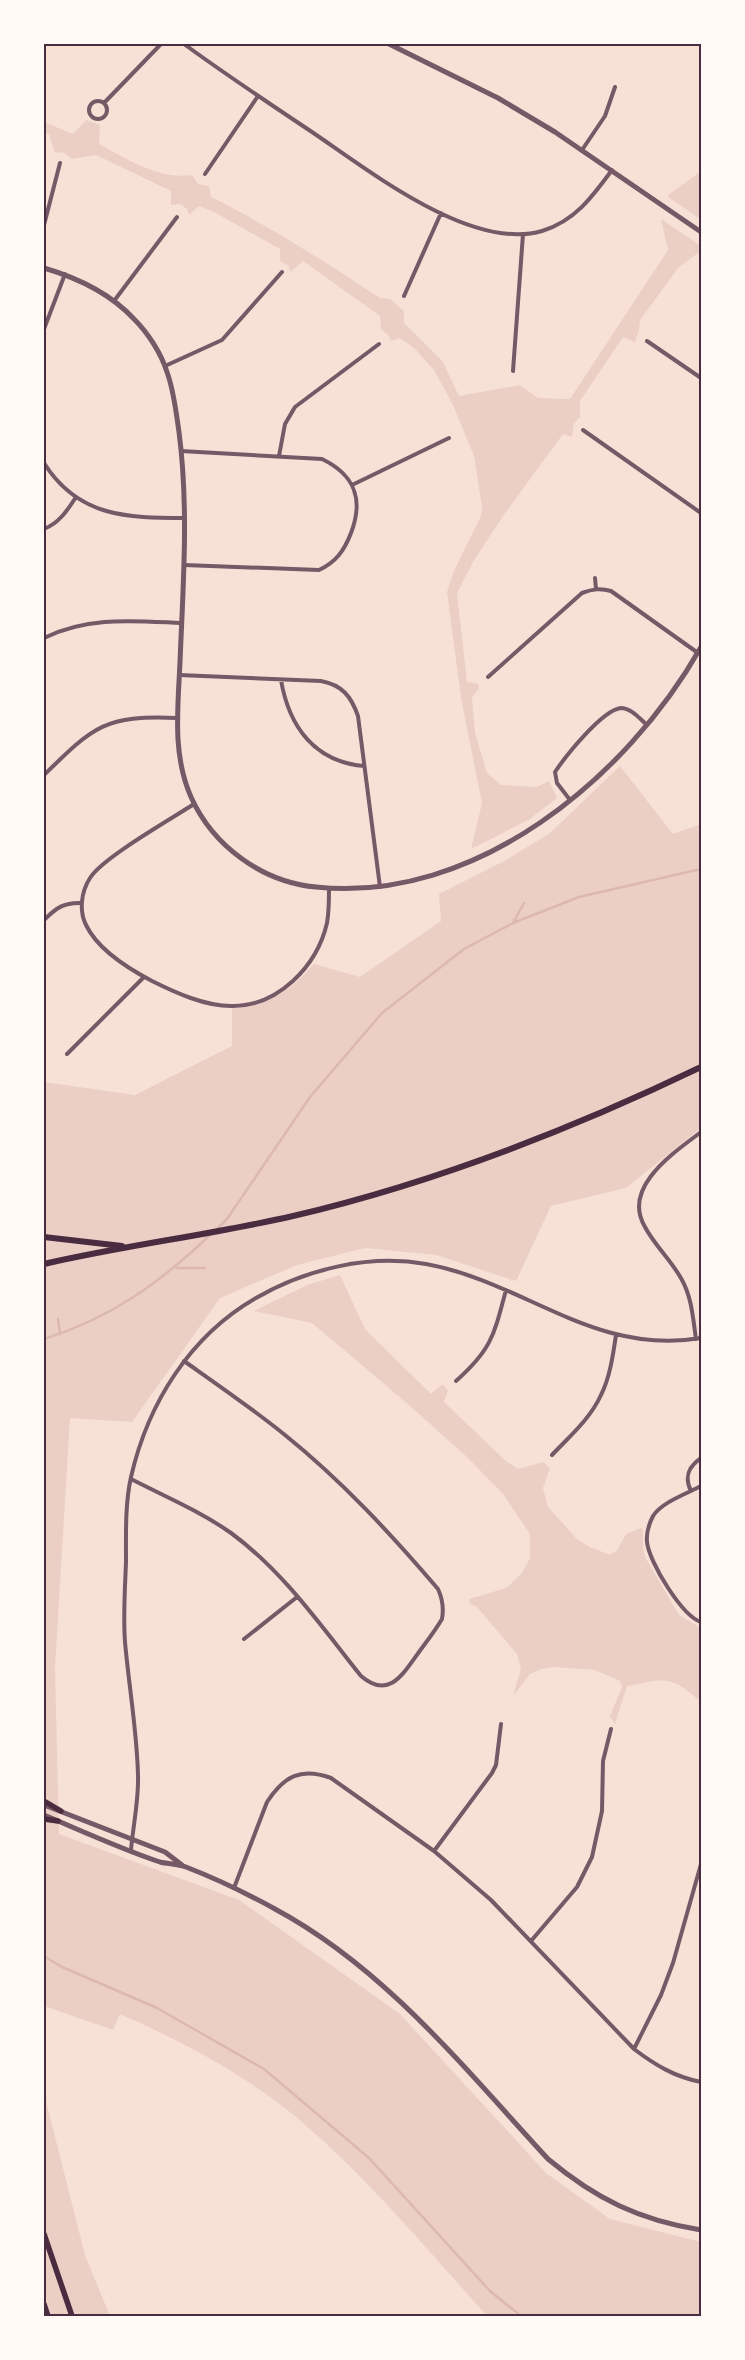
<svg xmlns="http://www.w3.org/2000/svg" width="745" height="2360" font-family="'IBM Plex Sans',sans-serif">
  <rect width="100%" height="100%" fill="#f7e1d7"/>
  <!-- green -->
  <path fill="#ebcfc5" d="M86 120 100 125 99 144C127 159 159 180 192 175L198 184 209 186 211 197C270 226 325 262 380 298L390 299 404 311V323L443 362 459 396 520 385 538 398 570 399 668 250 661 219 701 246V251L679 267 640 320 639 330 635 342 623 337 580 401V417L574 423 572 437 563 434 503 516 473 562 457 593 467 682 478 684 479 689 472 697 475 733 487 773 501 785 537 787 549 781 557 798 530 819 471 849 482 803 461 698 447 592 454 571 481 516 482 507 474 456 453 405 434 370 414 348 400 338 391 341 388 335 381 329 380 316 303 261 290 272 289 266 280 261V249L214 212 199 206 189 215 187 209 180 204 171 205V191L96 155 72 159 63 152 55 153 49 134 44 132V122L73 134Z
    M701 171V212L700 219 667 196Z
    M620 766 673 834 701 824V1128L626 1188 551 1206 516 1281 436 1255 365 1248 297 1265 220 1298 132 1422 70 1418 55 1668 59 1834 239 1900 400 2014 546 2173 610 2219 701 2242V2316H487C426 2248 366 2176 296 2117 244 2074 182 2041 120 2014L113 2030 44 2006V1082L135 1095 232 1046V1008C270 1005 290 991 314 964L360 977 441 921 439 894 506 860 550 833Z
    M340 1275 365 1329 431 1394 443 1384 448 1391 444 1402 506 1461 518 1469 543 1462 550 1468 543 1488 548 1507 577 1539 590 1547 610 1555 617 1550 626 1534 641 1528 643 1530V1548L645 1557 679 1615 701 1628V1702C671 1675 666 1678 627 1686L615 1724 610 1716 622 1687 620 1681 595 1670 554 1667 541 1669 530 1674 513 1696 521 1669 517 1654 476 1606 470 1604 469 1599 506 1588 522 1573 530 1558V1534L503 1494 468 1458 409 1405 312 1323 254 1311 307 1285Z
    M44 2071 47 2105 85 2255 110 2316H44Z"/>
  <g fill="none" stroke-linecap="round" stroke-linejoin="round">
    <!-- stream -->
    <path stroke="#dcb8b0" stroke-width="2.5" d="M513 923 524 903
      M217 1229 227 1219 310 1097 382 1013 464 949 513 923 579 897 701 869
      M177 1268H205
      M58 1319 60 1334
      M44 1339C111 1318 160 1283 211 1234
      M44 1956 60 1966 157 2008 264 2069 369 2158 490 2291 521 2316"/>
    <!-- minor -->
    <path stroke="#755966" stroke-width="4" d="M184 44C225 74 267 102 309 130 366 168 470 252 542 231 575 221 593 196 612 170
      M89 110a9 9 0 1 1 18 0a9 9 0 1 1-18 0Z
      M104 103 161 44
      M582 150 605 116 615 87
      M205 174 258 96
      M44 225 60 163
      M404 296 441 213
      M114 301 177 217
      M44 329 65 274
      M647 341 701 378
      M165 366 222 340 282 272
      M513 371 523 234
      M583 430 701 513
      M181 451 322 459C355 475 364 499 351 533 344 551 336 562 319 570L184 565
      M279 456 285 424 295 407 379 344
      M44 463C78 517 127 518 185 518
      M352 485 449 438
      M44 529C59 523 67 511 76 497
      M595 578 596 589
      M44 638C88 616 134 621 181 623
      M179 675 321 681C342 685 351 696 358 716L380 887
      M488 677 582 593C593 589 600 588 611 591L698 653
      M281 680C289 727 315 762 364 766
      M44 775C94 726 105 715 177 718
      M570 800 557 783 555 772C565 757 602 710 621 708 631 708 640 719 647 725
      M194 804C171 819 102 858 90 878 81 892 79 911 86 925 98 950 129 969 152 981 176 993 205 1006 231 1006 278 1007 317 966 327 923 329 912 329 900 329 889
      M44 920C56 908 64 902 82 903
      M67 1054 144 977
      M696 1339C693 1319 692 1298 682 1280 672 1261 655 1246 645 1227 621 1187 675 1152 701 1132
      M456 1381C492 1349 494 1335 506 1290
      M552 1455C570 1436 590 1419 601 1395 610 1377 613 1355 616 1335
      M131 1479C164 1496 200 1511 231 1533 283 1571 321 1626 361 1676 389 1700 403 1674 419 1652 427 1641 435 1631 442 1619 444 1608 443 1600 438 1589 391 1534 342 1481 285 1435 253 1409 218 1385 184 1361
      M701 1486C686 1494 662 1502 653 1516 649 1524 646 1533 647 1542 649 1562 682 1616 701 1622
      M691 1491C684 1477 688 1467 701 1458
      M244 1639 297 1597
      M131 1850C133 1826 139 1800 138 1775 137 1731 129 1687 125 1642 123 1616 125 1589 126 1562 126 1534 125 1504 131 1477 148 1403 190 1336 256 1298 306 1269 369 1254 426 1264 525 1282 594 1356 701 1338
      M434 1851 492 1773 496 1765 501 1724
      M234 1888 267 1802C284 1776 301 1767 331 1778L434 1851 491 1900 634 2049C655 2065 675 2077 701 2082
      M531 1941 577 1887 592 1857 602 1811 603 1761 611 1729
      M634 2049 661 1995 673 1963 701 1864"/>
    <!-- tertiary -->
    <path stroke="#755966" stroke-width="5" d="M389 44 498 98 555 132 701 232
      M44 268C78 278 110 293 134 319 148 333 161 353 167 372 174 391 176 412 179 432 189 509 183 586 180 662 178 708 172 754 191 797 213 846 262 882 316 887 475 904 627 778 701 647
      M44 1805 165 1852 182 1865
      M44 1815C82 1831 121 1849 160 1862 168 1864 178 1864 186 1867 217 1879 246 1893 275 1909 385 1968 465 2069 548 2159 596 2199 639 2220 701 2230"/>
    <!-- secondary -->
    <path stroke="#4a2c40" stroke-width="5.5" d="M44 1801 61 1811
      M44 1819 58 1821
      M44 2234 72 2316
      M44 2304 48 2316"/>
    <!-- primary -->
    <path stroke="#4a2c40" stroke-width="6" d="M44 1237 122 1246
      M44 1264C126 1245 210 1235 293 1216 434 1183 570 1130 701 1067"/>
  </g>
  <!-- border -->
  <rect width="745" height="2360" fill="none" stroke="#fffaf5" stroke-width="90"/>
  <rect x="45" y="45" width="655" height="2270" fill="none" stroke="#4a2c40" stroke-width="2"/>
</svg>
